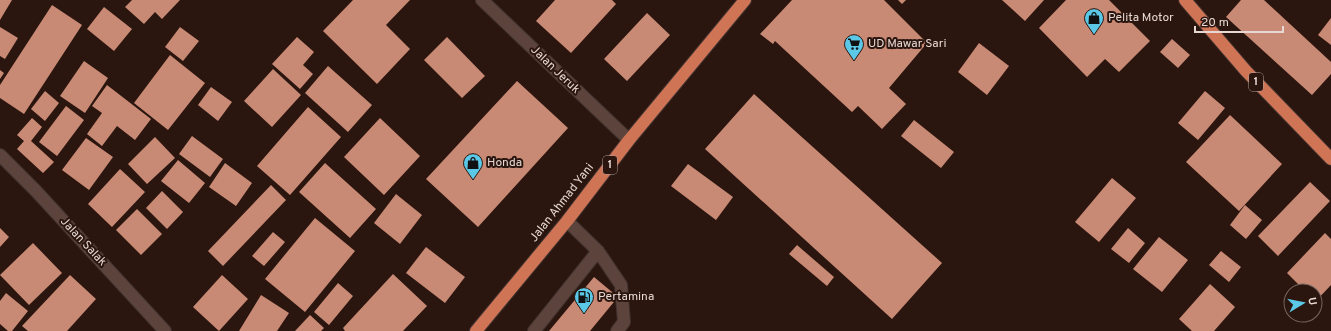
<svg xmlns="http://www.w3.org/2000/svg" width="1331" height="331" font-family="Overpass,sans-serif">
  <rect width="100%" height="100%" fill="#2b160f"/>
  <!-- building -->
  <path fill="#c98a75" d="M0 0H12L0 20Z
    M132 0H180L162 19 155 12 144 24 125 7Z
    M353 0H410L386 25 410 49 377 84 323 31Z
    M555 0H612L616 4 571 53 536 21Z
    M792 0H884L927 43 889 88 906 104 882 129 858 106 852 112 775 41 773 44 760 34Z
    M898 0H906L902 4Z
    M1002 0H1044L1025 21Z
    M1066 0H1109L1150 41 1119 72 1105 59 1087 77 1039 28Z
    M1241 0H1264L1331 62V74L1312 95 1226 17Z
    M52 5 82 25 24 114 0 98V85Z
    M104 7 132 29 114 51 87 29Z
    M647 13 670 35 627 81 604 59Z
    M1331 18V45L1318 35Z
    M0 27 18 38 5 59 0 56Z
    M180 27 199 41 183 61 165 47Z
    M297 37 314 52 303 65 313 74 300 89 272 64Z
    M447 37 485 76 462 98 424 60Z
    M1172 39 1190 55 1178 68 1160 52Z
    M979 43 1009 66 987 95 958 72Z
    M170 55 205 83 168 130 134 103Z
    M84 61 108 78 85 113 60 96Z
    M328 66 372 105 348 132 305 93Z
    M273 69 301 95 272 127 244 101Z
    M0 70 4 73 0 79Z
    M517 81 568 128 478 227 426 179Z
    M107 85 151 119 135 140 117 126 102 146 87 134 102 113 92 106Z
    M211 87 232 102 218 121 198 105Z
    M45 91 59 103 45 121 31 109Z
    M1205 91 1225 108 1198 140 1178 123Z
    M754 94 942 263 892 319 705 149Z
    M66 106 84 120 57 156 39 142Z
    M308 107 341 137 290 195 257 166Z
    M1230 115 1282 164 1239 211 1186 162Z
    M32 118 42 127 31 141 54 162 43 173 17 149 24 141 17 135Z
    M380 118 420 156 384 195 344 157Z
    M914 120 954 152 941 168 901 136Z
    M192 136 223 159 210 177 179 154Z
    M155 137 175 158 147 184 128 164Z
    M86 138 113 157 89 190 62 170Z
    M178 160 205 183 189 203 161 181Z
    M225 163 252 183 236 206 209 187Z
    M325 163 376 209 350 238 299 192Z
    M688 164 733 197 716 220 671 186Z
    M120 169 145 192 112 227 88 204Z
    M1112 178 1136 198 1099 242 1075 222Z
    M1310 182 1330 201 1278 256 1258 236Z
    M271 185 286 200 223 266 208 251Z
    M162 191 183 212 167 229 146 208Z
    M396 194 422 215 400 244 374 223Z
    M1245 205 1262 220 1246 239 1230 225Z
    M137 209 162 234 141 255 116 230Z
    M315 218 355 251 305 312 265 279Z
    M0 228 9 237 0 247Z
    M1128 228 1145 243 1129 263 1111 249Z
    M273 232 285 242 264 266 252 256Z
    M1325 233 1331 239V285L1315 302V291H1305L1287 273Z
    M1159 237 1188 260 1162 292 1133 269Z
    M33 243 62 273 29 305 0 275Z
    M797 245 834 277 827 286 789 254Z
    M426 247 465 277 445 303 406 273Z
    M1221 251 1241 267 1229 282 1209 265Z
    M393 274 427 306 403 331H345L343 328Z
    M70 275 96 299 67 331H28L22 326Z
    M222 275 248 299 219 331 193 307Z
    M594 277 618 297 590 331H549Z
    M338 283 353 296 329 325 314 312Z
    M1210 284 1235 307 1214 331H1192L1179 319Z
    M6 293 28 311 12 331H8L0 324V301Z
    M261 295 289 313 277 331H239Z
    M310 315 324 328 321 331H295Z"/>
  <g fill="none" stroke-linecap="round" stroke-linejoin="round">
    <!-- minor casing -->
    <g stroke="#41322f" stroke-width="14">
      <path id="minor" d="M482 0 629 140
        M0 155 36 191 165 331
        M567 221 598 251 621 285 624 322 617 331
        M534 331 598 251"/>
    </g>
    <!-- highway casing -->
    <g stroke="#41322f" stroke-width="14">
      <path id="highway" d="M1185 0 1246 71 1331 159
        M476 331 567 221 629 140 745 0"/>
    </g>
    <!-- minor -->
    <use href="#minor" stroke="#5c443c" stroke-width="12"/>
    <!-- highway -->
    <use href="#highway" stroke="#d07456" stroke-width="12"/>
  </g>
  <!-- icons -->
  <defs>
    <g id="shop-pin" transform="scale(1)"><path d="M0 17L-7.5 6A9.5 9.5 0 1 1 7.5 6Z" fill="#5ac8e6" stroke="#2b160f"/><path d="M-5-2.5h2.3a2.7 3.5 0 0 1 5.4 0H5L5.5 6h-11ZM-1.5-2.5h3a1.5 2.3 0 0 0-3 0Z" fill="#111"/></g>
    <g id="supermarket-pin" transform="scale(1)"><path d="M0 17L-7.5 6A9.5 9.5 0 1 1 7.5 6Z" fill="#5ac8e6" stroke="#2b160f"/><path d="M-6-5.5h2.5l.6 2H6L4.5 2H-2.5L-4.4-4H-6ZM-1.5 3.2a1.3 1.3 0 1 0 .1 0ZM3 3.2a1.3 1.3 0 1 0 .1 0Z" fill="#111"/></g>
    <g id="fuel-pin" transform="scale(1)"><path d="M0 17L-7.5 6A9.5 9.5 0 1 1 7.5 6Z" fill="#5ac8e6" stroke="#2b160f"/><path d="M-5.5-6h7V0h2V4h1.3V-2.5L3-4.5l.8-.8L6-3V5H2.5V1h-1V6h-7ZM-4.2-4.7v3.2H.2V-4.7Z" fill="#111"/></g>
  </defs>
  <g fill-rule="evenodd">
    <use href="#shop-pin" x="1094" y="18"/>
    <use href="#supermarket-pin" x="854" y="44"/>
    <use href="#shop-pin" x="473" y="163"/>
    <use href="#fuel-pin" x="584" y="297"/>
  </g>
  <g text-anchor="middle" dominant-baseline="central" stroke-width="4" stroke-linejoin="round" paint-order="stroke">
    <!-- shield labels -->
    <g fill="#2b160f" stroke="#af9e98" stroke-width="1">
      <rect x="1249" y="73" width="14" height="18" rx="3"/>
      <rect x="603" y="156" width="14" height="18" rx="3"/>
    </g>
    <g font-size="11" font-weight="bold" fill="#e7d8d3">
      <text x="1256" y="82">1</text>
      <text x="610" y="165">1</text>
    </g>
    <!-- poi labels -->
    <g font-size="12" fill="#e7d8d3" stroke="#2b160f" text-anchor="start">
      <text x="1108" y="18">Pelita Motor</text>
      <text x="868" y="44">UD Mawar Sari</text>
      <text x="487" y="163">Honda</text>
      <text x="598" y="297">Pertamina</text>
    </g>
    <!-- street labels -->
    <g font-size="12" fill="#e7d8d3" stroke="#2b160f">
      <text transform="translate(555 70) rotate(44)">Jalan Jeruk</text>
      <text transform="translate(562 203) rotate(-52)">Jalan Ahmad Yani</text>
      <text transform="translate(83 242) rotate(47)">Jalan Salak</text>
    </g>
  </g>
  <!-- north arrow -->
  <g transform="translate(1303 303) rotate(80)"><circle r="19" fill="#2b160f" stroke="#76645d"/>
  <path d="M0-3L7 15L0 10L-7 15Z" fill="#5ac8e6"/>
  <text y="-6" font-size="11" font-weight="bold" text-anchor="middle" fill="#e7d8d3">U</text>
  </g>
  <!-- scale -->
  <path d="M1195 26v6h88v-6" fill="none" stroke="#e7d8d3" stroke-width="2"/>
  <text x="1201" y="26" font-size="12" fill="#e7d8d3" stroke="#2b160f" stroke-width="3" paint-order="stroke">20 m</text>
</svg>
